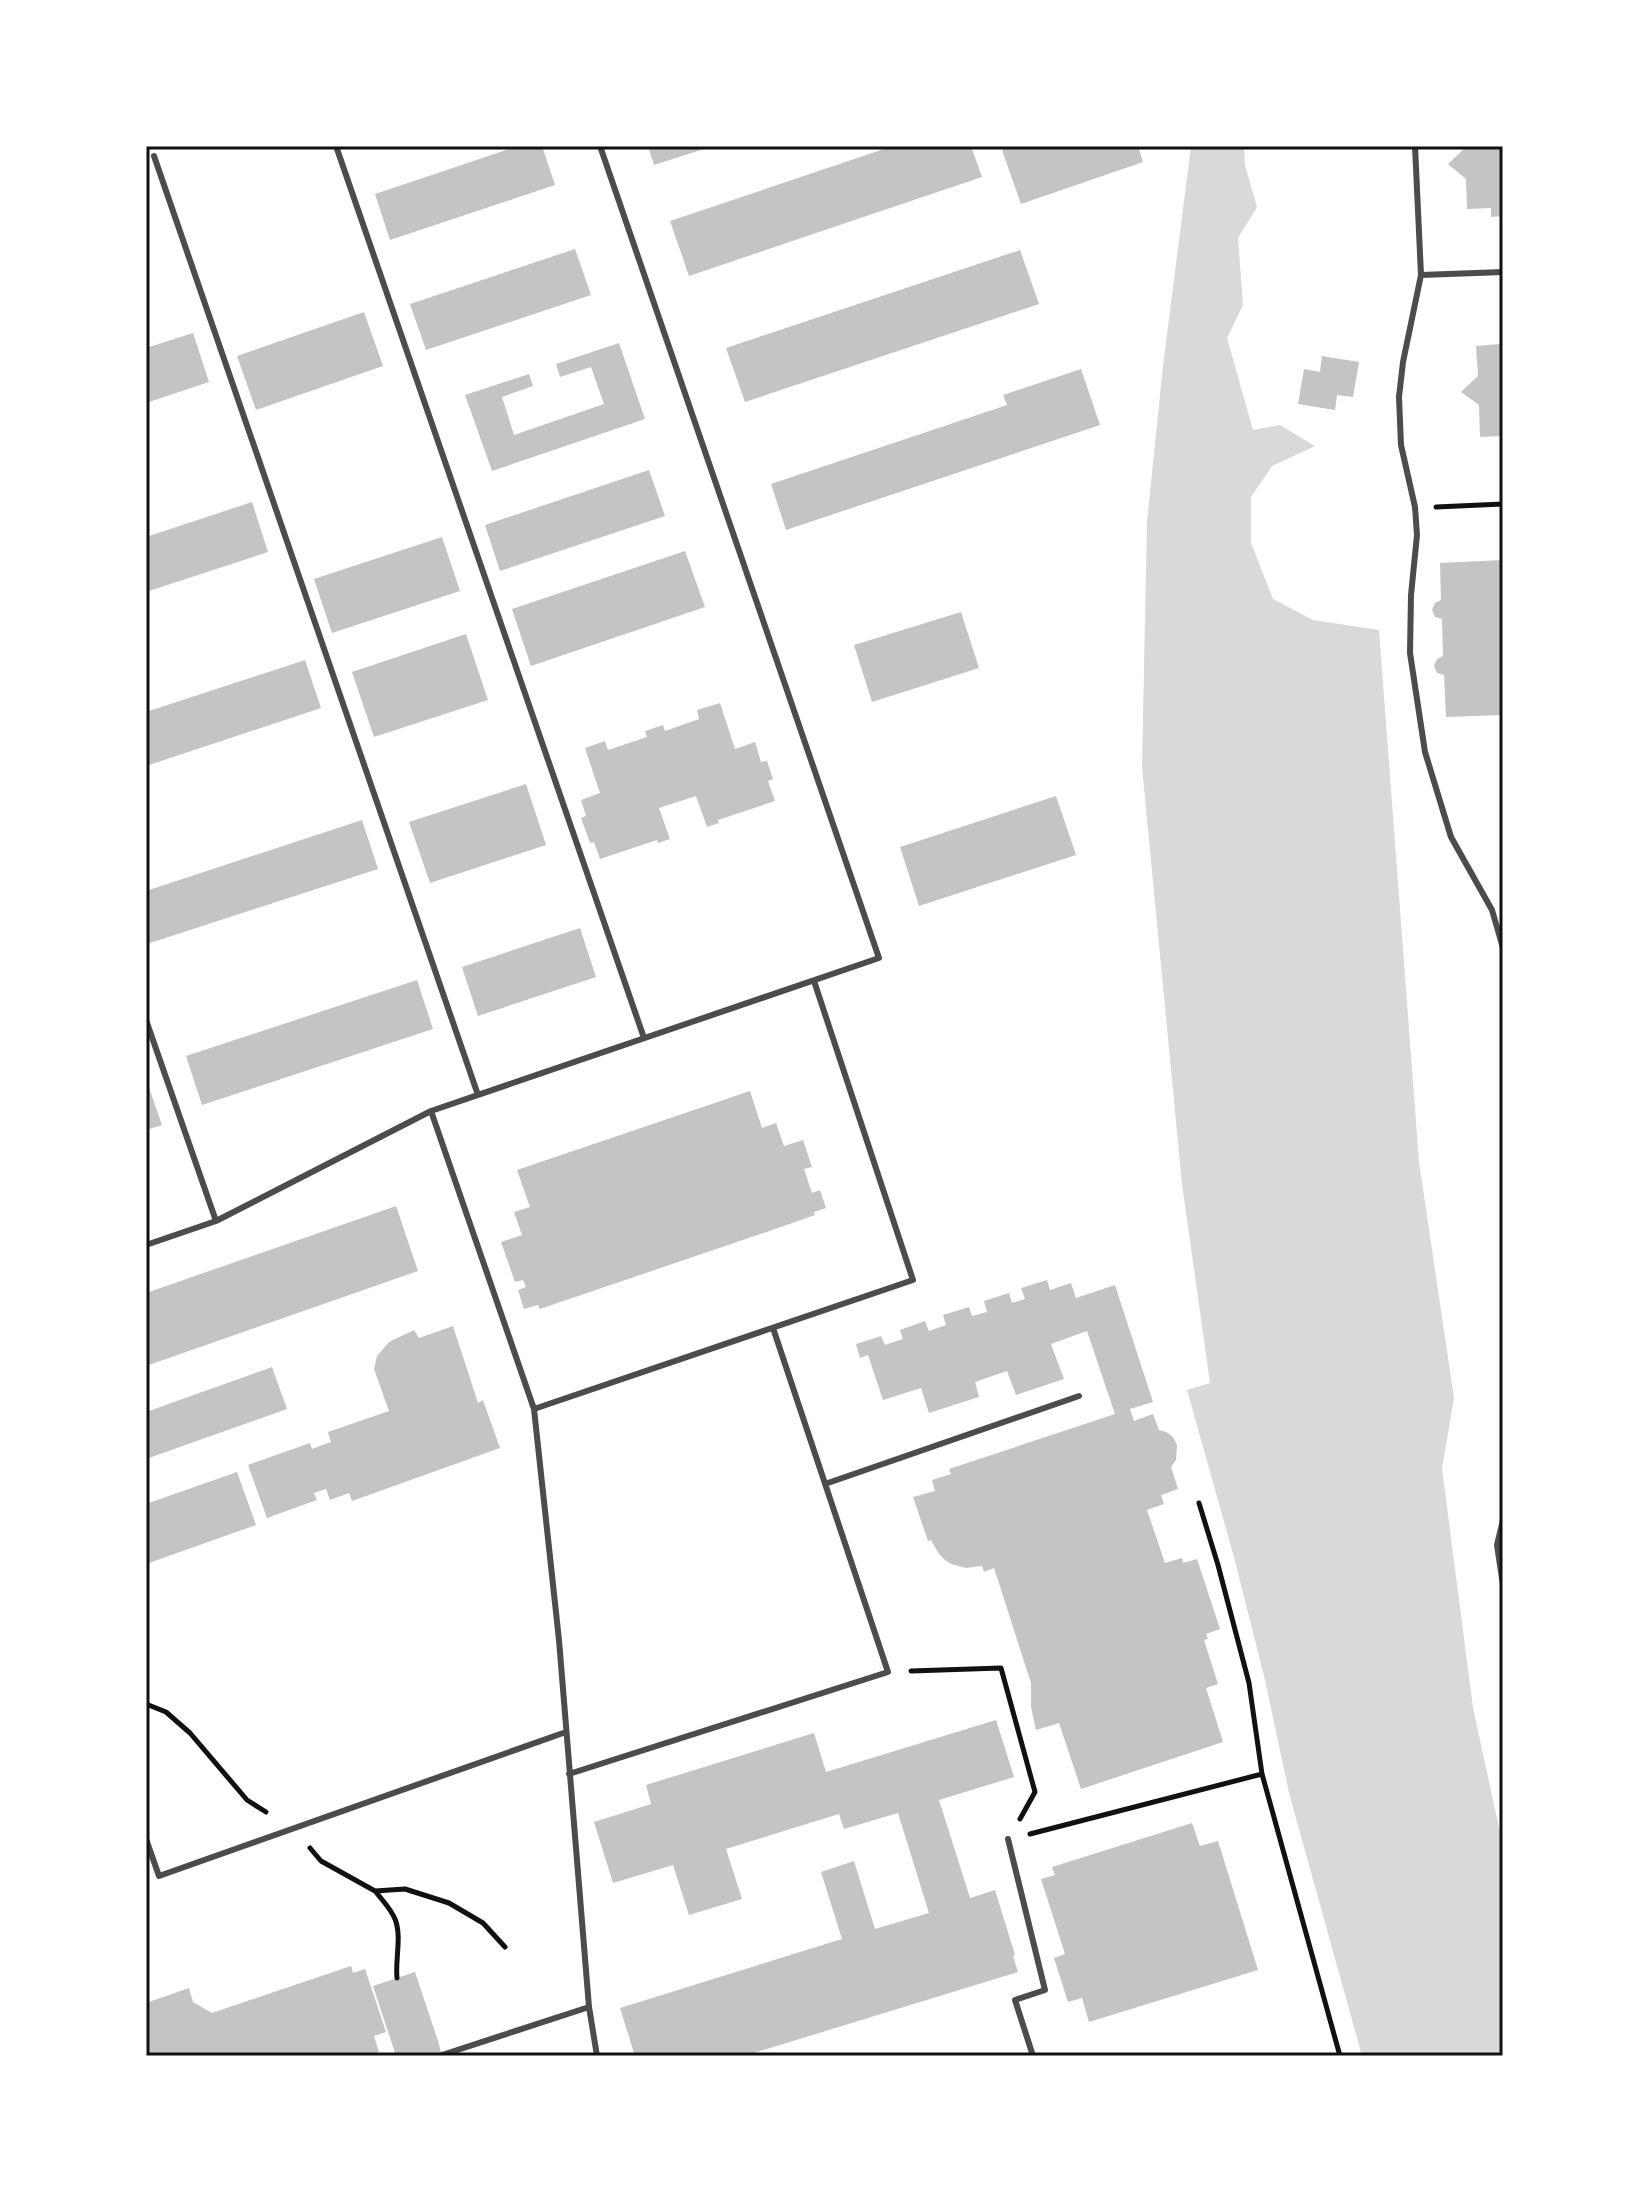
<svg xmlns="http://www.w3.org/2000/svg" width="1649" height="2202" font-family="'PT Sans',sans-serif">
  <rect width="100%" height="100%" fill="#fff"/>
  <!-- water -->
  <path fill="#d9d9d9" d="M1191 146H1244L1245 165 1257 207 1238 238 1243 305 1227 338 1253 430 1280 425 1315 446 1272 466 1251 497V543L1273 599 1313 620 1379 630 1419 1162 1454 1398 1442 1468 1473 1708 1503 1846V2056H1362L1289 1793 1265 1680 1235 1561 1187 1390 1210 1383 1182 1184 1142 767 1147 522 1163 366Z"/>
  <!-- building -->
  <path fill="#c4c4c4" d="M518 146H542L555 185 390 240 375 194Z
    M648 146H710V147L654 165Z
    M893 146H971L982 177 689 276 670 221Z
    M1013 146H1138L1143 162 1021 204 1002 150Z
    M1464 146H1503V216L1491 217V208L1467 209 1466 179 1448 164 1464 149Z
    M575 249 591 295 426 350 410 304Z
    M1020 250 1039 304 745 402 726 348Z
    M364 312 383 366 256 410 237 356Z
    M193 333 209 382 146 403V348Z
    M1500 336H1503V436L1480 437 1479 405 1461 392 1478 376 1476 346 1500 344Z
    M619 343 645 419 492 471 465 395 529 374 533 386 502 397 514 435 604 404 591 367 560 377 556 364Z
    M1322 356 1359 362 1353 397 1337 395 1335 410 1298 404 1304 369 1320 372Z
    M1081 369 1100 425 786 530 771 484 1007 405 1003 395Z
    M649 470 665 516 500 571 485 525Z
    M252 502 268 552 146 592V537Z
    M442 537 460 591 332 633 314 579Z
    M685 551 705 607 531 666 512 609Z
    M1503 560V715L1446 717 1444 675 1437 673 1434 666 1437 659 1443 656 1442 619 1435 617 1432 610 1435 603 1441 600 1440 563Z
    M961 612 979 668 872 702 854 645Z
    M466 634 488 700 374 737 352 672Z
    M305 660 321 708 146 766V712Z
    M720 703 735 749 755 742 761 762 767 761 773 779 768 781 775 801 718 820 719 823 707 827 696 796 659 808 670 839 658 843 657 840 600 859 594 842 590 843 581 818 586 816 581 800 600 793 585 748 605 741 608 750 647 737 645 731 663 725 665 731 699 719 697 710Z
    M526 784 546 845 430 883 409 822Z
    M1056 796 1076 855 919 906 900 847Z
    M362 820 378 869 147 944 146 891Z
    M580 928 596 977 478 1016 462 967Z
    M417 980 433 1029 202 1105 186 1056Z
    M146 1079 162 1125 146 1130Z
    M750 1091 762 1128 776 1123 784 1146 803 1140 812 1167 804 1169 812 1193 820 1190 826 1208 814 1212 815 1215 784 1226 540 1309 538 1305 524 1309 518 1290 526 1287 523 1280 515 1282 501 1242 522 1235 514 1212 530 1207 517 1170Z
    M396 1206 418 1271 146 1366V1293Z
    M1047 1280 1050 1290 1071 1283 1076 1298 1115 1285 1153 1402 1130 1409 1134 1421 1153 1414 1159 1430 1166 1432 1173 1437 1177 1445 1176 1460 1171 1467 1178 1489 1161 1495 1164 1504 1147 1510 1165 1563 1182 1558 1183 1563 1197 1559 1220 1629 1206 1634 1208 1639 1204 1640 1218 1684 1206 1688 1223 1742 1081 1789 1059 1723 1036 1730 1031 1707V1683L994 1568 984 1572 982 1566 966 1568 951 1564 944 1559 939 1554 931 1540 928 1541 913 1497 935 1491 932 1480 951 1474 949 1469 1115 1414 1087 1331 1051 1344 1064 1379 1016 1395 1007 1371 975 1382 979 1397 929 1413 921 1388 883 1400 868 1355 860 1358 856 1344 881 1336 885 1345 903 1339 900 1330 925 1321 929 1331 946 1325 943 1315 969 1307 972 1316 987 1312 984 1301 1009 1293 1012 1303 1025 1299 1021 1288Z
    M453 1326 478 1403 483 1400 500 1448 352 1501 349 1493 330 1500 326 1489 314 1493 317 1500 267 1518 248 1465 310 1443 312 1449 331 1442 328 1432 389 1411 374 1369 377 1356 389 1342 414 1330 419 1338Z
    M272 1367 287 1409 146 1459V1412Z
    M237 1472 256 1525 146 1564V1504Z
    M996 1720 1014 1777 939 1800 970 1898 995 1890 1015 1955 1013 1956 1018 1972 744 2056H635L620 2008 842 1939 821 1872 854 1861 875 1929 929 1913 898 1813 844 1829 839 1814 726 1849 742 1899 689 1915 673 1865 613 1883 594 1822 651 1804 646 1785 814 1733 826 1772Z
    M1192 1823 1200 1846 1218 1841 1258 1970 1089 2022 1082 1998 1068 2002 1054 1958 1065 1954 1041 1879 1055 1875 1052 1867Z
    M351 1966 353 1973 365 1969 386 2032 374 2036 379 2052 366 2056H146V2003L189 1988 193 2002 212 2013Z
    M415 1972 438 2041 442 2056H396L373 1986Z"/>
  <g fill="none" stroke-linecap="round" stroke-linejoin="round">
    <!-- path -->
    <path stroke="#111" stroke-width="5" d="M1436 507 1503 504
      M1199 1503 1218 1565 1249 1683 1262 1774 1340 2056
      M911 1671 1001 1668 1035 1792 1020 1819
      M146 1704 166 1712 190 1733 247 1800 266 1812
      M1030 1834 1262 1774
      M310 1848 321 1861 375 1891 405 1889 449 1903 483 1923 505 1947
      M376 1892C382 1900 391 1909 395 1919 402 1936 395 1960 397 1978"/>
    <!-- service -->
    <path stroke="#4c4c4c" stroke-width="6" d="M336 146 644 1038
      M1415 146 1421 275 1403 362 1399 397 1401 445 1415 507 1417 535 1411 595 1410 653 1425 752 1451 837 1492 910 1503 948
      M154 156 478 1095
      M1421 275 1503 272
      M146 1020 216 1221
      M431 1111 534 1409 559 1640 589 2007 597 2056
      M146 1245 216 1221 431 1111 879 958 600 146
      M534 1409 913 1280 814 981
      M825 1484 1079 1396
      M1503 1520 1497 1545 1503 1585
      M569 1774 888 1672 773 1328
      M146 1839 159 1876 566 1732
      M1008 1839 1045 1990 1015 2000 1033 2056
      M442 2055 589 2007"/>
  </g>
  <!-- border -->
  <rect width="1649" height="2202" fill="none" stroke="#ffffff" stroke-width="296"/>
  <rect x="148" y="148" width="1353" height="1906" fill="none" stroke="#111" stroke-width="3"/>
</svg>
